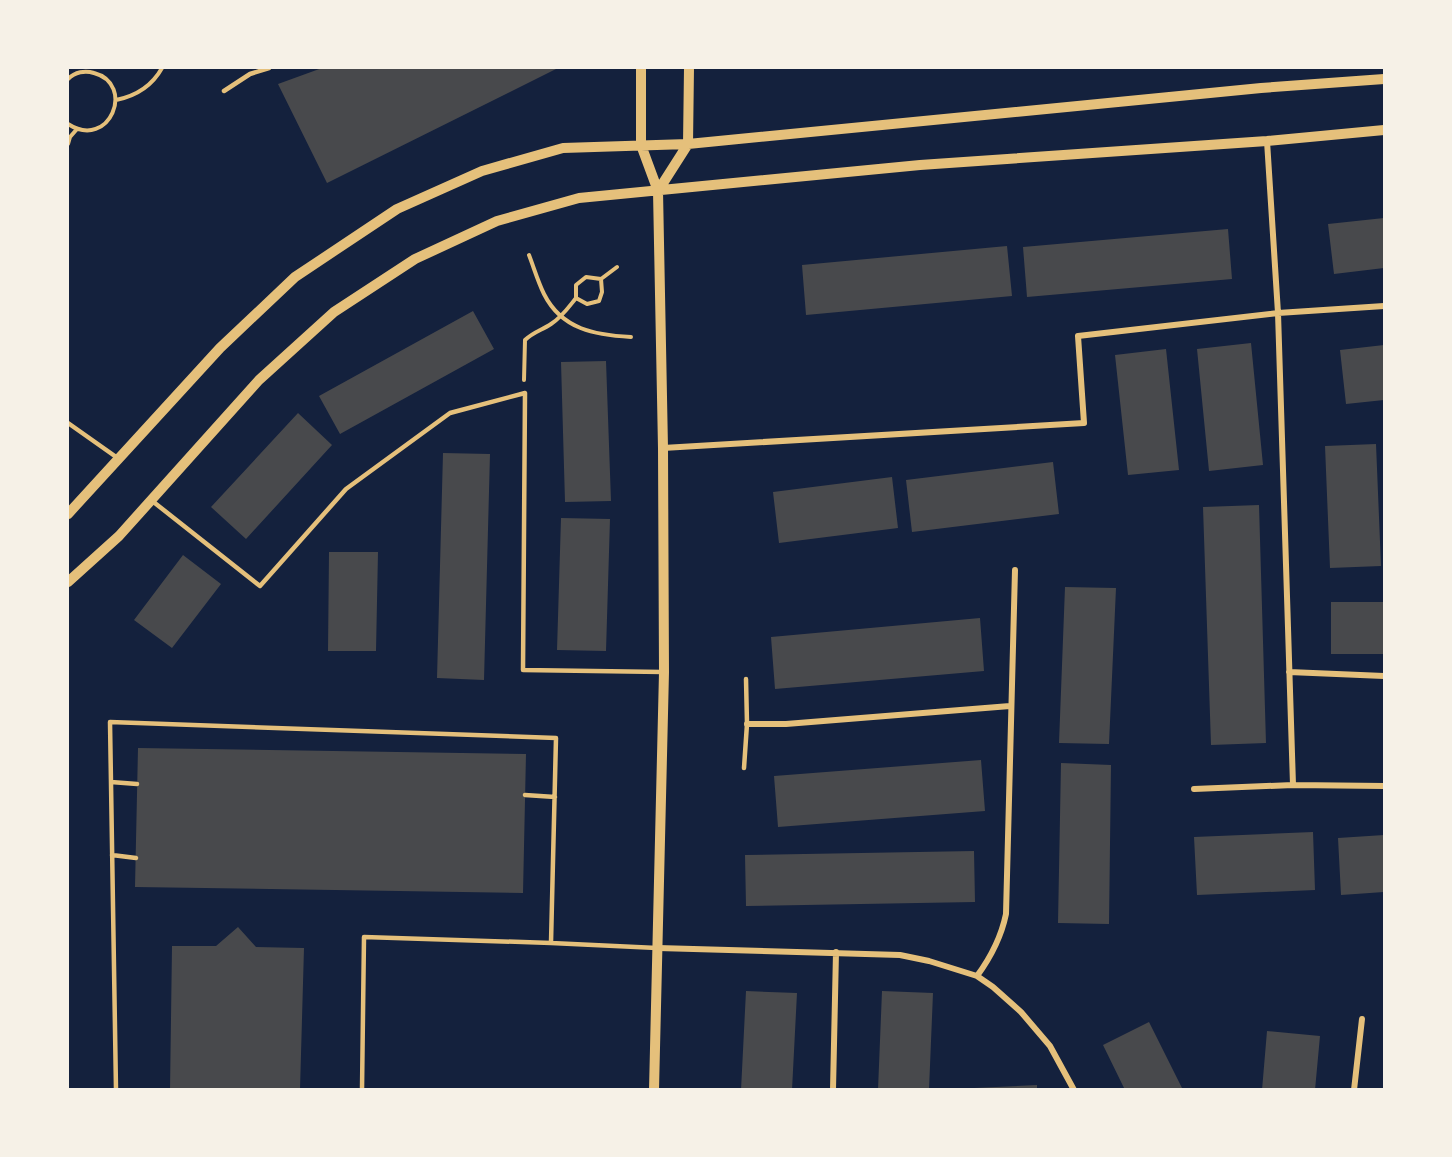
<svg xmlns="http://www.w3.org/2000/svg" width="1452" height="1157" font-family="Lora,serif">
  <rect width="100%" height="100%" fill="#14213d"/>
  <!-- building -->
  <path fill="#48494c" d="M322 68H558L327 183 278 84Z
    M1384 218V268L1334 274 1328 224Z
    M1228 229 1232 279 1027 297 1023 247Z
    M1007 246 1012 296 806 315 802 265Z
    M473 311 494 349 340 434 319 396Z
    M1251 343 1263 465 1209 471 1197 349Z
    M1384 345V400L1346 404 1340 350Z
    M1166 349 1179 470 1128 475 1115 355Z
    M606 361 611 501 565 502 561 362Z
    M298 413 332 445 246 539 211 507Z
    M1376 444 1381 566 1330 568 1325 446Z
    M443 453 490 454 484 680 437 678Z
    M1053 462 1059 514 912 532 906 480Z
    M892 477 898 528 779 543 773 492Z
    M1259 505 1266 743 1211 745 1203 507Z
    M561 518 610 519 606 651 557 650Z
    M329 552H378L376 651H328Z
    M183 555 221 584 172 648 134 620Z
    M1065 587 1116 588 1109 744 1059 743Z
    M1331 602H1384V654H1331Z
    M980 618 984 671 775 689 771 637Z
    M138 748 526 754 523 893 135 887Z
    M981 760 985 811 778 827 774 776Z
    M1061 763 1111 765 1109 924 1058 923Z
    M1313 832 1315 890 1197 895 1194 837Z
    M1384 835V892L1341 895 1338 838Z
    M974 851 975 902 746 906 745 855Z
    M238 927 256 947 304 948 300 1090H170L172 946H216Z
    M746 991 797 993 792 1090H741Z
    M882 991 933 993 929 1090H878Z
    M1149 1022 1183 1090H1125L1103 1045Z
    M1267 1031 1320 1036 1315 1090H1262Z
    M1037 1085V1090H974V1088Z"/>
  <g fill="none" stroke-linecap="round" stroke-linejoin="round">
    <!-- path -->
    <path stroke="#e5c07b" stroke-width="4" d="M68 79C75 72 85 70 94 73 136 84 110 151 68 124
      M116 100C136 96 152 86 162 68
      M68 144 70 137 77 129
      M529 255C534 268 538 282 544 294 562 330 596 335 631 337
      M576 298 587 304 599 301 602 292 601 279
      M524 380 525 340C533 332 542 330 551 324 562 317 568 308 576 298V285L586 277 601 279 617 267"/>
    <!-- service -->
    <path stroke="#e5c07b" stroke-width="4.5" d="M224 91 250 74 269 68
      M68 423 119 459
      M151 500 260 586 346 489 450 413 525 393 523 670 663 672
      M744 768 747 724 746 679
      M111 782 137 784
      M525 795 555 797
      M112 855 136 858
      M116 1090 110 722 556 738 551 943 657 948
      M362 1090 364 937 551 943"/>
    <!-- minor -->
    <path stroke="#e5c07b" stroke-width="6" d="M1267 141 1278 313 1293 785
      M663 448 1084 423 1078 336 1278 313 1384 306
      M1289 672 1384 676
      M747 724H786L1010 706
      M1194 789 1293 785 1384 786
      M658 948 900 955 929 961 977 976 993 987 1021 1012 1050 1046 1074 1090
      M977 976C991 957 1001 938 1006 914L1015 570
      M833 1090 836 952
      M1354 1090 1362 1019"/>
    <!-- tertiary -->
    <path stroke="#e5c07b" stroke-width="10" d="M641 68V145L658 191 663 448 664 672 654 1090
      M658 191 688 144 689 68
      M68 514 220 348 295 277 397 209 482 171 563 148 688 144 1261 88 1384 79
      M68 582 119 536 259 380 334 312 415 259 497 221 579 198 920 165 1267 141 1384 130"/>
  </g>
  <!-- border -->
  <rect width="1452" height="1157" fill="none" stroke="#f6f1e7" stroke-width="138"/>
</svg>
